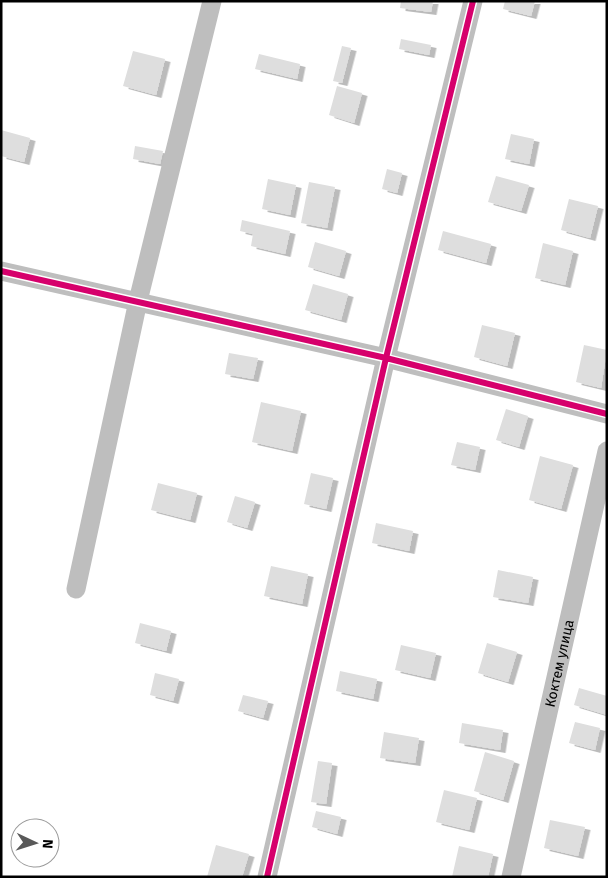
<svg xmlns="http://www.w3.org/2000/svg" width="608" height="878" font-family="'Fira Sans',sans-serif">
  <defs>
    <filter id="shadow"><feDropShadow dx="5.5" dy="3" stdDeviation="0" flood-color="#0004"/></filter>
  </defs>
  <rect width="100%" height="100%" fill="#fff"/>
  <!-- building -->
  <path fill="#dedede" filter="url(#shadow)" d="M401 1H433L431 12 400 8Z
    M505 1H535L531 16 503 9Z
    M401 39 431 45 429 55 399 49Z
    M342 46 351 48 342 83 333 81Z
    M133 51 165 59 156 95 123 86Z
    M259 54 300 64 297 79 255 69Z
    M337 86 362 93 354 123 329 115Z
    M1 130 30 138 24 162 1 156Z
    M511 134 534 139 529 164 505 159Z
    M135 146 163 151 160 164 133 159Z
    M387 169 402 173 397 193 382 189Z
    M496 176 529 185 521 211 488 202Z
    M268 179 296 185 290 215 262 209Z
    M309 182 335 187 327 228 301 223Z
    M569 199 598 206 590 238 561 230Z
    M242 220 290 231 285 254 251 246 253 234 240 231Z
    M443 231 491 244 486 263 438 250Z
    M315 242 346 251 339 276 308 267Z
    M543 243 573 251 565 285 535 278Z
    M313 284 348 294 341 320 305 310Z
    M482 325 515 333 507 366 474 357Z
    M584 345 607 350 601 388 576 382Z
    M229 353 258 358 253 379 225 374Z
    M261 402 301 411 292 451 252 442Z
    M506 409 528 416 519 447 496 440Z
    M457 442 480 447 475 470 451 465Z
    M540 456 573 465 561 509 529 500Z
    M311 473 333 478 326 509 304 504Z
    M158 483 197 493 190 520 151 510Z
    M235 496 255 502 247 528 227 522Z
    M376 523 413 531 409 551 372 543Z
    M271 566 308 574 302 604 264 596Z
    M498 570 533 577 528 603 493 597Z
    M140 623 171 631 166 651 135 643Z
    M487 643 517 652 508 682 478 673Z
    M401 645 436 653 430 678 395 670Z
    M340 671 377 679 373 699 336 691Z
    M155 673 179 679 173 701 150 695Z
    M579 688 607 696V715L574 705Z
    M243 695 268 701 263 718 238 711Z
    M575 722 600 728 595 750 569 743Z
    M462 723 503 730 500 750 459 743Z
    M384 732 419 738 415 763 380 758Z
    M485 752 514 761 503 800 474 791Z
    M318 761 332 763 326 804 311 802Z
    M444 790 477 798 469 830 436 822Z
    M316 811 341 817 337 834 312 827Z
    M550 820 585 827 578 856 544 848Z
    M216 845 249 854 242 877H207Z
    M459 846 493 854 488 877H452Z"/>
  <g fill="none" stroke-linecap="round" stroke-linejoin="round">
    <!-- minor -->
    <g stroke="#bebebe" stroke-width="19">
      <path d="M1 271 386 358 607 414"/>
      <path d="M76 589 138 301 212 1"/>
      <path d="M267 877 386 358 473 1"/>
      <path id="s1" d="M511 877 607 451"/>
    </g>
    <!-- cycleway casing -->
    <g stroke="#fff" stroke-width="9">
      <path id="cycleway" d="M1 271 386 358 607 414
        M267 877 386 358 473 1"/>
    </g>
    <!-- cycleway -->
    <use href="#cycleway" stroke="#d6006c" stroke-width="6"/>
  </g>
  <g text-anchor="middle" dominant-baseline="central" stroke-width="4.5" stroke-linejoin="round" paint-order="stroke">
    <!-- street labels -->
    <g font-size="14" fill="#000" stroke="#fff">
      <text stroke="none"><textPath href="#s1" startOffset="219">Коктем улица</textPath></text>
    </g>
  </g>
  <!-- border -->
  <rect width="608" height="878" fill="none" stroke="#000000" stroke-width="5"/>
  <!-- north arrow -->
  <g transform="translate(35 843) rotate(94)"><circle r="24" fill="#ffffff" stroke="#999999"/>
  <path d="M0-4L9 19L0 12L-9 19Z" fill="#595959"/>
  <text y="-8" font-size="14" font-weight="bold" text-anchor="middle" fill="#000000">N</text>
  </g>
</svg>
